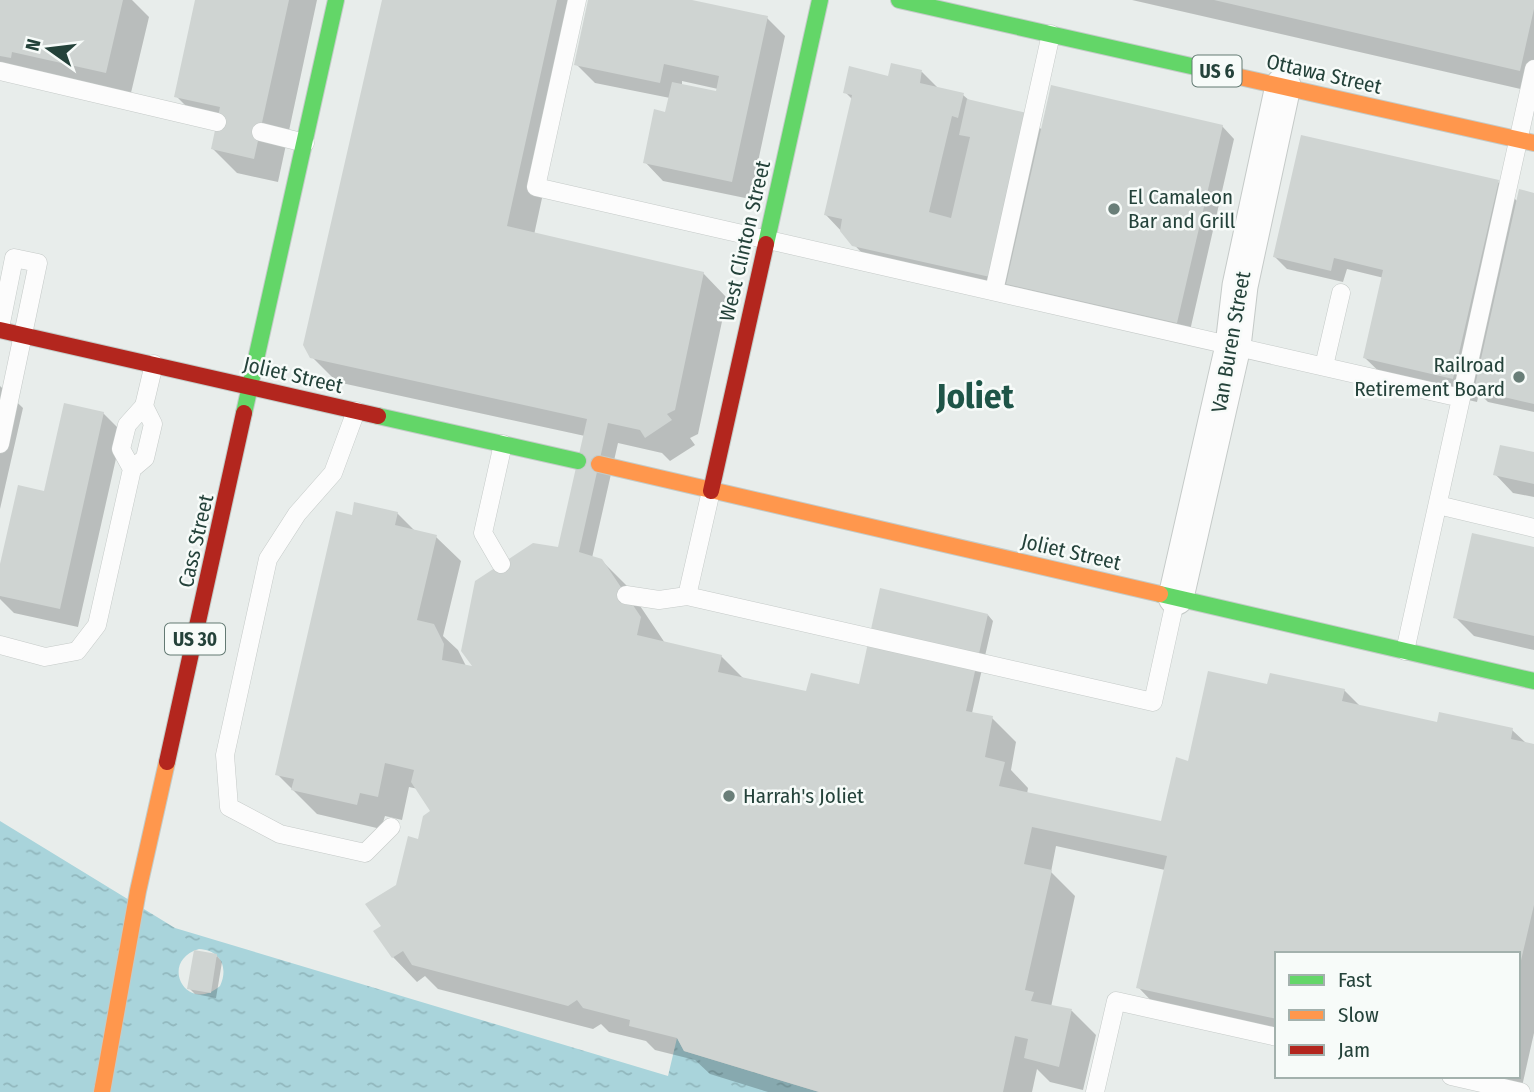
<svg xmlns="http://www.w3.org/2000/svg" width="1534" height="1092" font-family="'Fira Sans Condensed',sans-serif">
  <defs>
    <pattern id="water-ripples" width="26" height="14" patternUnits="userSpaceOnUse" patternTransform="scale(1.75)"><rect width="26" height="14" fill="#a9d4db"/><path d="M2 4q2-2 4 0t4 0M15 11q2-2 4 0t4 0" fill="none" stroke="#91b7bd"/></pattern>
  </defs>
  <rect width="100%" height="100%" fill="#e8edeb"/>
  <!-- water -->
  <path fill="url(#water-ripples)" fill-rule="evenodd" d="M0 821 175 928 668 1076 677 1038 684 1051 819 1092H0ZM199 949C220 950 229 967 220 986 186 1015 158 961 199 949Z"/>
  <!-- shadow -->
  <path fill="#0003" fill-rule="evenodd" d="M0 0H132L149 17 130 97 0 70Z
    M197 0H317L278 182 237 173 213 149 218 124 200 120 176 96Z
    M384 0H585L534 235 703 273 727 298 698 434 690 438 695 445 670 461 662 453 618 443 592 558 601 560 626 585 665 643 721 656 745 680 807 694 865 688 988 615 993 621 972 713 992 718 1016 742 1011 770 1028 788 1027 794 1161 823 1190 763 1269 686 1344 690 1360 706 1438 724 1512 730 1527 744 1534 746V1033L1521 1091 1456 1076H1518V954H1277V1037L1162 1012 1138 987 1165 870 1056 846 1051 872 1075 896 1051 1007 1072 1011 1096 1035 1083 1090 1050 1082 1037 1069 1032 1092H768L710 1074 695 1060 655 1050 646 1041 609 1032 601 1024 593 1029 438 989 425 976 417 982 393 957 376 931 383 927 398 886 433 811 418 789 409 787 402 820 385 816 381 829 317 814 277 774 353 517 397 513 416 532 436 537 461 561 443 636 458 650 466 666 477 668 559 549 585 436 337 382 312 357Z
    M590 0H682L767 18 785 36 750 199 663 181 645 162 666 114 670 98 595 83 576 64ZM682 81 718 89 717 93 682 86Z
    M1132 0H1534V92Z
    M922 72 939 89 963 95 970 101 1026 114 1043 131 1222 126 1234 139 1189 335 1020 296 1010 286 1008 295 878 270 826 215 853 100 845 92 889 78Z
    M1498 182 1518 202 1534 194V412L1488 402 1479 393 1477 402 1390 382 1365 358 1384 278 1347 269 1343 282 1287 269 1275 257Z
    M0 386 23 408 0 509Z
    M103 413 122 432 78 627 14 613 0 599V572Z
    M1534 454V497L1513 493 1495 474Z
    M1534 549V650L1474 636 1455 617Z
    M217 956 222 962 216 998 195 994 189 988Z"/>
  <!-- building -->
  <path fill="#cfd4d2" d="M0 0H123L106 73 12 52 11 58 0 56Z
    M195 0H289L254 159 211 149 220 107 174 97Z
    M382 0H557L507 226 704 272 675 410 667 414 672 420 645 438 640 430 608 423 579 552 602 559 641 617 637 635 722 655 718 672 806 691 811 673 859 684 880 588 988 614 966 711 993 716 985 757 1005 762 999 786 1161 821 1176 757 1188 761 1208 671 1267 684 1270 673 1345 689 1342 701 1437 722 1439 712 1513 728 1511 739 1534 744V905L1519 969 1518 954H1277V1019L1136 988 1167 856 1032 827 1024 864 1052 870 1025 990 1034 992 1031 1001 1072 1009 1059 1067 1024 1058 1028 1039 1015 1036 1003 1092H819L684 1051 677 1038 629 1026 630 1020 583 1008 577 1000 568 1006 412 965 403 951 392 958 373 931 381 926 365 904 396 885 408 836 418 839 423 816 430 811 411 782 414 770 385 763 378 797 360 793 357 805 291 790 294 779 275 775 336 511 352 515 354 502 398 512 395 525 437 535 417 620 434 624 444 644 442 660 472 666 461 651 475 581 533 543 558 547 587 419 310 358 303 345Z
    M588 0H692L768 16 732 182 643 163 654 109 665 112 672 82 716 91 719 76 664 64 660 83 574 65Z
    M1214 0H1534V9L1520 71Z
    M891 63 922 70 920 83 964 93 958 118 952 116 929 212 951 218 970 137 959 135 967 99 1027 113 990 277 852 246 840 231 842 219 824 215 852 95 843 93 849 66 888 76Z
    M1051 85 1223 125 1177 323 1006 284Z
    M1301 135 1499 180 1453 379 1363 358 1383 270 1334 258 1331 271 1273 257Z
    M1519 189 1534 193V404L1474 390Z
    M64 403 104 412 60 609 0 596V564L18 485 44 491Z
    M1500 445 1534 452V484L1493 475Z
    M1472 533 1534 547V636L1453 618Z
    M194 950 217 954 211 993 187 989Z"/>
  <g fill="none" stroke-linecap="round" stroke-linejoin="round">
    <!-- lane casing -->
    <g stroke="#c5cac8" stroke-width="19">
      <path id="lane" d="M577 0 536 187 1461 398
        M0 71 217 122
        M261 132 305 143
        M994 291 1051 34
        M0 328 14 258 38 263 0 444
        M1324 366 1341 293
        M356 411 333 473 297 514 268 559 225 755 229 807 280 834 365 853 391 827
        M132 469 121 449 127 425 144 406 154 364
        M711 491 687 596 1153 702 1176 597
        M1438 505 1534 528
        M501 564 483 533 503 444
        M626 595 659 600 687 596
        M0 645 45 657 77 651 97 625 132 469 145 458 153 424 144 406
        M1405 651 1534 69
        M1451 1076 1521 1092
        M1095 1092 1116 1001 1277 1037"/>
    </g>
    <!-- street casing -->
    <g stroke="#c5cac8" stroke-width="37">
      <path id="street" d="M1176 597 1233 346 1240 286 1283 86"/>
    </g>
    <!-- fast casing -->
    <g stroke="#c3cbc8" stroke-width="18">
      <path id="fast" d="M899 0 1231 75
        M766 244 820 0
        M244 413 336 0
        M378 416 578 461
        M1160 594 1534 681"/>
    </g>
    <!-- slow casing -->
    <g stroke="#c3cbc8" stroke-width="18">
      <path id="slow" d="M1231 75 1534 143
        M599 464 1160 594
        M102 1092 138 891 167 762"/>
    </g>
    <!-- jam casing -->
    <g stroke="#c3cbc8" stroke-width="18">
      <path id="jam" d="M0 330 378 416
        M711 491 766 244
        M167 762 244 413"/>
    </g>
    <!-- lane -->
    <use href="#lane" stroke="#fcfcfc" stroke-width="18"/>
    <!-- street -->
    <use href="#street" stroke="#fcfcfc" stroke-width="35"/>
    <!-- fast -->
    <use href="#fast" stroke="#63d668" stroke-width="16"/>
    <!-- slow -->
    <use href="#slow" stroke="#ff974d" stroke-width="16"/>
    <!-- jam -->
    <use href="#jam" stroke="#b3261e" stroke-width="16"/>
  </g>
  <!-- markers -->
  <g fill="#697e78" stroke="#f7fbf9" stroke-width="2.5">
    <circle cx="1114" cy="209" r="7"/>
    <circle cx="1519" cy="377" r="7"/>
    <circle cx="729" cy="796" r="7"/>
  </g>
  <g text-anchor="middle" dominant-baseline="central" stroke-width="5" stroke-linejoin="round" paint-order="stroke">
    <!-- shield labels -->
    <g fill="#f7fbf9" stroke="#637a73" stroke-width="2">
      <rect x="1192.5" y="55.5" width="49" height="31" rx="5"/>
      <rect x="165" y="623.5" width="60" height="31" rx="5"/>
    </g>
    <g font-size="19" font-weight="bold" fill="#24423a">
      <text x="1217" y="71">US 6</text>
      <text x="195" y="639">US 30</text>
    </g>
    <!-- street labels -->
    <g font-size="21" fill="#24423a" stroke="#f7fbf9">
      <text transform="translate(1324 74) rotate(13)">Ottawa Street</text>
      <text transform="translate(745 241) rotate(-77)">West Clinton Street</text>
      <text transform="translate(1231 342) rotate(-80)">Van Buren Street</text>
      <text transform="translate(293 375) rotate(13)">Joliet Street</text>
      <text transform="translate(196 541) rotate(-77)">Cass Street</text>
      <text transform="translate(1071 552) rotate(13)">Joliet Street</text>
    </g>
    <!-- poi labels -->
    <g font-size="21" fill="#24423a" stroke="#f7fbf9" text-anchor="start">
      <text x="1128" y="197">El Camaleon<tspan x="1128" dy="24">Bar and Grill</tspan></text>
      <text x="1505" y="365" text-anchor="end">Railroad<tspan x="1505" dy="24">Retirement Board</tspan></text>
      <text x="743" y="796">Harrah's Joliet</text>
    </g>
    <!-- town labels -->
    <g font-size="35" font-weight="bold" fill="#1f5548" stroke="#f7fbf9">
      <text x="975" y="396">Joliet</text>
    </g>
  </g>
  <!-- legend -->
  <rect x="1275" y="952" width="245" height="126" fill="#f7fbf9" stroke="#a3b1ad" stroke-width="2"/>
  <rect x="1289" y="975" width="35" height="10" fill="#63d668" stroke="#a3b1ad" stroke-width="2"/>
  <text x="1338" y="987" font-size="21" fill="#24423a">Fast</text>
  <rect x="1289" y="1010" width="35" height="10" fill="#ff974d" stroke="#a3b1ad" stroke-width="2"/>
  <text x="1338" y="1022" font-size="21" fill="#24423a">Slow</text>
  <rect x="1289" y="1045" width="35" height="10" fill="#b3261e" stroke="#a3b1ad" stroke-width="2"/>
  <text x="1338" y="1057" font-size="21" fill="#24423a">Jam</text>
  <!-- north arrow -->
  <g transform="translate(49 49) rotate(284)" stroke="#f7fbf9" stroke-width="5" paint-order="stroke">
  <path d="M0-5L12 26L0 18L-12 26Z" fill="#24423a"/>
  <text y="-10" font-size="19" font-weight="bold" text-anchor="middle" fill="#24423a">N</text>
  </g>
</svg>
